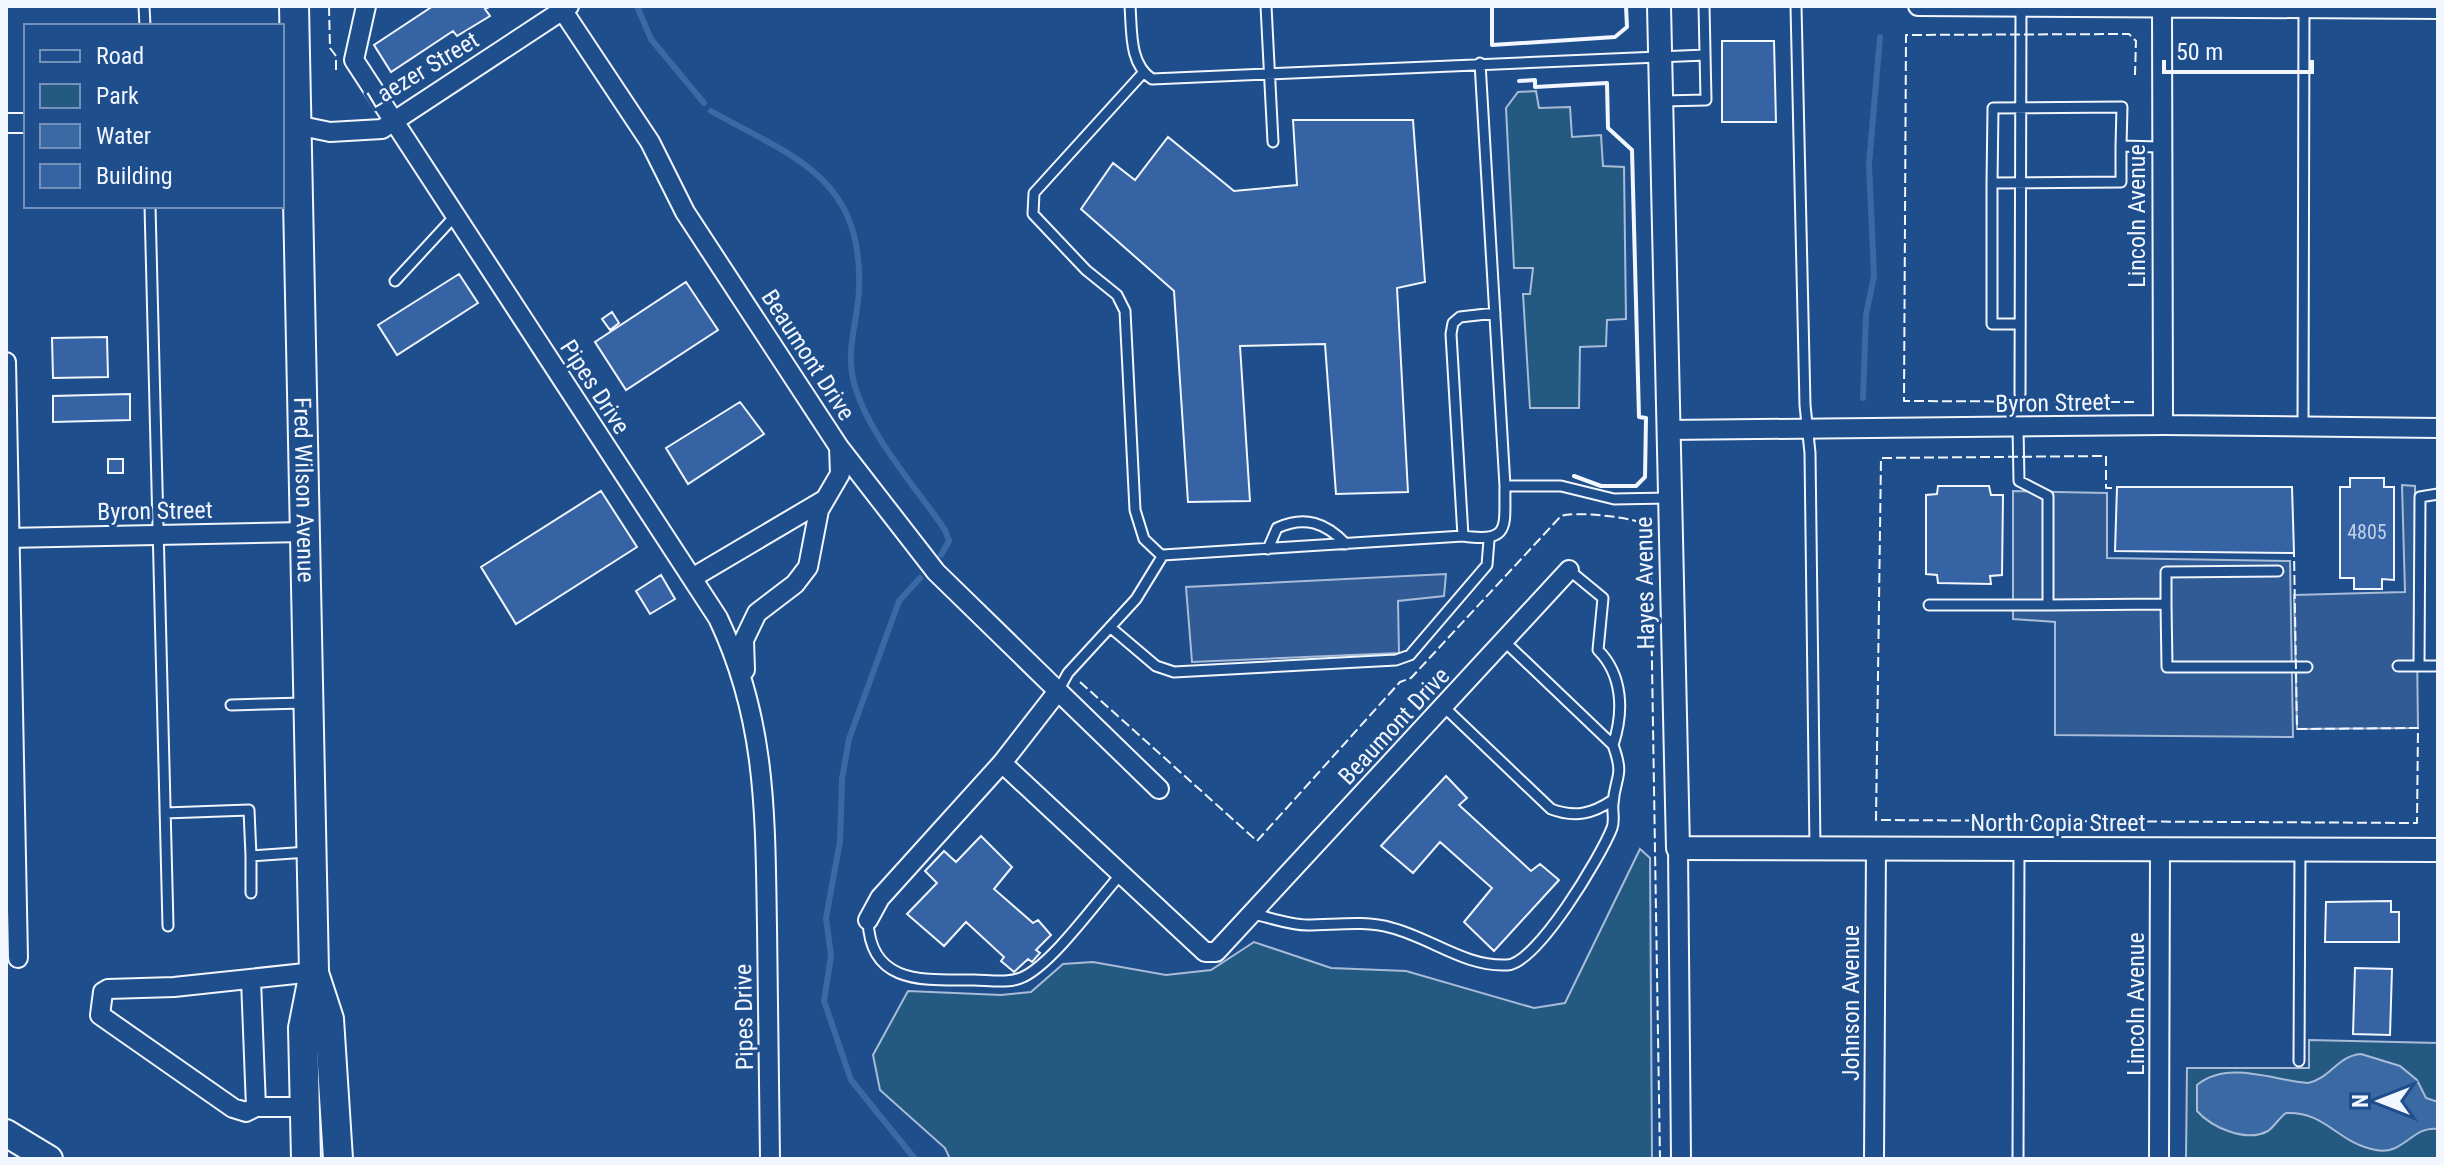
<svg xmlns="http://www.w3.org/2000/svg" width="2444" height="1165" font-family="'Roboto Condensed',sans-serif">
  <rect width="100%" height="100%" fill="#1f4e8c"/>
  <!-- green -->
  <path fill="#245a82" stroke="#a8bbd7" stroke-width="2" d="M1536 91 1539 108 1570 107 1572 137 1601 135 1603 166 1624 167 1626 319 1607 320 1606 346 1580 347 1579 408H1530L1523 294H1530L1533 268H1514L1506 108 1518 92Z
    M1640 849 1650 858 1652 1159H950L945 1148 880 1090 873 1055 908 991 1001 995 1031 992 1063 964 1093 962 1166 975 1211 970 1254 942 1331 968 1406 971 1534 1008 1565 1003Z
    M2309 1040 2438 1043V1159H2186L2187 1068H2309Z"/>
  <!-- parking -->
  <path fill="#305b95" stroke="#a8bbd7" stroke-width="2" d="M2402 485 2415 486 2418 728 2297 729 2294 595 2405 592Z
    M2013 491 2107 493V558L2290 561 2293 737 2055 735V622L2013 619Z
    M1446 574 1444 596 1398 601 1399 653 1192 662 1186 587Z"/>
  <!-- water -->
  <path fill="#3b69a3" stroke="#a8bbd7" stroke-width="2" d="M2361 1054 2400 1066 2417 1080 2426 1098 2438 1102V1129C2413 1125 2403 1156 2376 1150 2337 1143 2326 1111 2286 1113 2279 1118 2274 1127 2268 1131 2246 1143 2211 1127 2197 1111V1085C2228 1060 2272 1080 2308 1083 2331 1078 2337 1056 2361 1054Z"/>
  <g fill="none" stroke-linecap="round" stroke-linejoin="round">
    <!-- stream -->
    <path stroke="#3b69a3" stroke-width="6" d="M637 6 651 39 704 103
      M711 111C795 158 863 177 859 289 858 319 846 349 853 379 865 431 915 486 945 530L949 541 941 555
      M1863 398 1866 315 1874 276 1869 164 1880 37
      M915 1159 851 1080 824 1001 831 956 826 918 840 841 842 779 849 739 899 601 920 578"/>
  </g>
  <!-- building -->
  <path fill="#3563a3" stroke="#f2f6ff" stroke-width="2" d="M433 6H491L485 9 490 16 457 36 453 31 391 72 374 45Z
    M1722 41H1774L1776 122H1722Z
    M1293 120H1413L1425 282 1397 288 1408 492 1336 494 1325 344 1240 346 1250 501 1188 502 1174 291 1081 209 1113 163 1135 180 1168 137 1234 191 1297 185Z
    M459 274 478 303 397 355 378 325Z
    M686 282 718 330 626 390 595 342Z
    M612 312 619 323 610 330 602 319Z
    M107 337 108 377 53 378 52 338Z
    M130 394V420L53 422V396Z
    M740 402 764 434 688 484 666 448Z
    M108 459H123V473H108Z
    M2350 478H2384V487H2394V580L2382 579V589H2354V578H2340V487H2350Z
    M1938 486H1989L1991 495H2003L2002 575 1990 576 1991 584 1938 583 1937 575 1926 574V495L1937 494Z
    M2117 487H2292L2294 553 2115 551Z
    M601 491 637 547 516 624 481 567Z
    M661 575 675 599 650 614 636 591Z
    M1446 776 1467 798 1459 805 1531 871 1540 864 1559 880 1494 951 1464 922 1492 888 1440 842 1413 873 1381 846Z
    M981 836 1012 867 994 889 1033 923 1038 920 1051 935 1036 950 1040 953 1032 962 1028 959 1014 972 1001 961 1004 957 966 922 944 946 907 914 937 883 925 871 944 851 956 862Z
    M2391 901V912H2399V942H2325L2326 902Z
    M2355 968 2392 969 2390 1035 2353 1034Z"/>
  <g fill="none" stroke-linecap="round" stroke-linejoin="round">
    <!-- service casing -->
    <g stroke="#f2f6ff" stroke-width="13">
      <path id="service" d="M144 6 145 26
        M1130 6C1132 31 1129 64 1152 79L1705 55
        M1266 6 1273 142
        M1796 6 1805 405 1810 453 1815 848
        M1480 63 1505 486
        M1143 73 1034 193 1033 214 1086 270 1117 295 1125 311 1135 510 1144 539 1162 556
        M1663 101 1706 100 1704 6
        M2121 146V182L1992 183 1993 108 2122 107 2121 146 2160 147
        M1992 183V324H2019
        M150 206 168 926
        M395 281 454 217
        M2020 394 2021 7
        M2303 426 2304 6
        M2018 427 2019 481 2048 496V605L2166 604 2167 667H2307
        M1463 536 1451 334 1453 323 1460 317 1495 313
        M1268 549 1277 528C1305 515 1326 523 1346 544
        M1569 570 1603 598 1598 650C1623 675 1624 712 1613 745
        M2166 604V572L2278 571
        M1929 605H2048
        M1110 627 1156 666 1174 672 1396 660 1410 655 1487 565 1489 540
        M2398 666H2438
        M2419 666 2420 497 2438 494
        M1058 691 1068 673 1136 599 1163 555 1463 536C1512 543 1504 526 1505 486H1561L1614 499 1669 498
        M231 705 304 703
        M1444 707 1551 809C1575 818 1592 814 1613 800
        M165 813 249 810 251 856 308 852
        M251 856V893
        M1254 914C1271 918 1290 925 1307 925 1336 925 1364 920 1392 928 1431 938 1465 967 1507 965 1537 964 1601 856 1612 828 1615 820 1612 812 1613 804 1615 775 1625 778 1613 745L1504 641
        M868 920C870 985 923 980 974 980 988 980 1009 984 1023 977 1053 963 1097 901 1121 874
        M2299 1061 2300 849
        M2018 1159 2019 850"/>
    </g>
    <!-- minor casing -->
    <g stroke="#f2f6ff" stroke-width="22">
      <path id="minor" d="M366 6 354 60 718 618C767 721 765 816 767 927 768 1005 769 1082 770 1159
        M1918 6 2438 9
        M2162 6 2163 425
        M563 11 650 142 685 212 839 447 936 572 1058 691 1002 763 880 898 868 920
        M282 122 330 132 382 129 569 6
        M6 123H26
        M6 362 18 958
        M1668 430 2163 425 2438 428
        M6 538 304 532
        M692 578 824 500
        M745 670 744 640 757 613 795 584 808 567 819 510 840 474 839 447
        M1058 691 1159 789
        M1002 763 1205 952H1216L1569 570
        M1678 848 1681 1159
        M251 980 256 1107 246 1112 233 1108 100 1015 103 992 108 989 174 987 314 972
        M256 1107H305
        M1874 1159 1876 848
        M2159 1159 2160 849"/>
    </g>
    <!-- tertiary casing -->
    <g stroke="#f2f6ff" stroke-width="26">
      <path id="tertiary" d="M1659 6 1678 848 2438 850"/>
    </g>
    <!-- secondary casing -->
    <g stroke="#f2f6ff" stroke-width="30">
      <path id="secondary" d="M6 1133 49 1159"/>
    </g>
    <!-- primary casing -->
    <g stroke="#f2f6ff" stroke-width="32">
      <g id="primary">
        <path id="s1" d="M294 6 314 972 303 1028 306 1159"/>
        <path d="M314 973 329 1019 338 1159"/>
      </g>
    </g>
    <!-- service -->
    <use href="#service" stroke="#1f4e8c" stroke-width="9"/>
    <!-- minor -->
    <use href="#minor" stroke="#1f4e8c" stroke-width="18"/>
    <!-- tertiary -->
    <use href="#tertiary" stroke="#1f4e8c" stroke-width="22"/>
    <!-- secondary -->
    <use href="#secondary" stroke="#1f4e8c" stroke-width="26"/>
    <!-- primary -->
    <use href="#primary" stroke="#1f4e8c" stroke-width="28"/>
    <!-- fence -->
    <path stroke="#f2f6ff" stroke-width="2" stroke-dasharray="10 4" stroke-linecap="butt" d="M329 6 330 48 336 56V74
      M2134 402 1904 401 1906 35 2129 34 2136 41 2135 75
      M2112 488H2106V456L1881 458 1876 820 2417 823 2418 728 2297 729 2294 553
      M1080 682 1257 841 1400 682 1411 678 1561 516C1574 511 1635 517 1646 525V540H1650L1660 1159"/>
    <!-- wall -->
    <path stroke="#f2f6ff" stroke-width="4" d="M1492 6V45L1615 37 1627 27 1626 6
      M1519 81 1535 80V87L1607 83 1608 128 1632 150 1639 417 1646 418 1645 477 1636 486H1601L1574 476"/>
  </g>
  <g text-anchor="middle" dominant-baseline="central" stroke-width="6" stroke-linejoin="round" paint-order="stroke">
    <!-- number labels -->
    <g font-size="20" fill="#c3d1e8">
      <text x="2367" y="532">4805</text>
    </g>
    <!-- street labels -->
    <g font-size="24" fill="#f2f6ff" stroke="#1f4e8c">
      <text transform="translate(423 70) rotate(-31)">Laezer Street</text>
      <text transform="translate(2137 216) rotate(-90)">Lincoln Avenue</text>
      <text transform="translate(808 355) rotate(57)">Beaumont Drive</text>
      <text transform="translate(595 387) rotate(57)">Pipes Drive</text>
      <text transform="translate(2053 403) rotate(-1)">Byron Street</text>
      <text stroke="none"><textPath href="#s1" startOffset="484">Fred Wilson Avenue</textPath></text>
      <text transform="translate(155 511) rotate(-1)">Byron Street</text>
      <text transform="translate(1645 583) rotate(-91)">Hayes Avenue</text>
      <text transform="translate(1394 726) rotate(-47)">Beaumont Drive</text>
      <text x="2058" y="823">North Copia Street</text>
      <text transform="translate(1851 1003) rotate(-90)">Johnson Avenue</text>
      <text transform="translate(2136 1004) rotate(-90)">Lincoln Avenue</text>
      <text transform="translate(744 1017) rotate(-91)">Pipes Drive</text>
    </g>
  </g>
  <!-- border -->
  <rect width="2444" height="1165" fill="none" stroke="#f2f6ff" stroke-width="16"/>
  <!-- legend -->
  <rect x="24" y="24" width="260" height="184" fill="#1f4e8c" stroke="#7391ba" stroke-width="2"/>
  <rect x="40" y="50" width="40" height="12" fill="#1f4e8c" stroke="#7391ba" stroke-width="2"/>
  <text x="96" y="64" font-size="24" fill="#f2f6ff">Road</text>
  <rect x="40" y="84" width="40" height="24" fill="#245a82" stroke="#7391ba" stroke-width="2"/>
  <text x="96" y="104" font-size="24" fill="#f2f6ff">Park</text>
  <rect x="40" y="124" width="40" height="24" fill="#3b69a3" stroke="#7391ba" stroke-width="2"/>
  <text x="96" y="144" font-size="24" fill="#f2f6ff">Water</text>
  <rect x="40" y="164" width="40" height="24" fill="#3563a3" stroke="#7391ba" stroke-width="2"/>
  <text x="96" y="184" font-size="24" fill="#f2f6ff">Building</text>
  <!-- north arrow -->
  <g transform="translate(2380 1101) rotate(270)" stroke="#1f4e8c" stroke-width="6" paint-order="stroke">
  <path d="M0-6L14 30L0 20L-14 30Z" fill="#f2f6ff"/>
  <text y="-12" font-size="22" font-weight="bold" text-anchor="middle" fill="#f2f6ff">N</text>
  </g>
  <!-- scale -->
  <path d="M2164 60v12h148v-12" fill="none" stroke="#f2f6ff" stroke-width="4"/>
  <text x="2176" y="60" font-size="24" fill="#f2f6ff" stroke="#1f4e8c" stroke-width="6" paint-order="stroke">50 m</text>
</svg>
